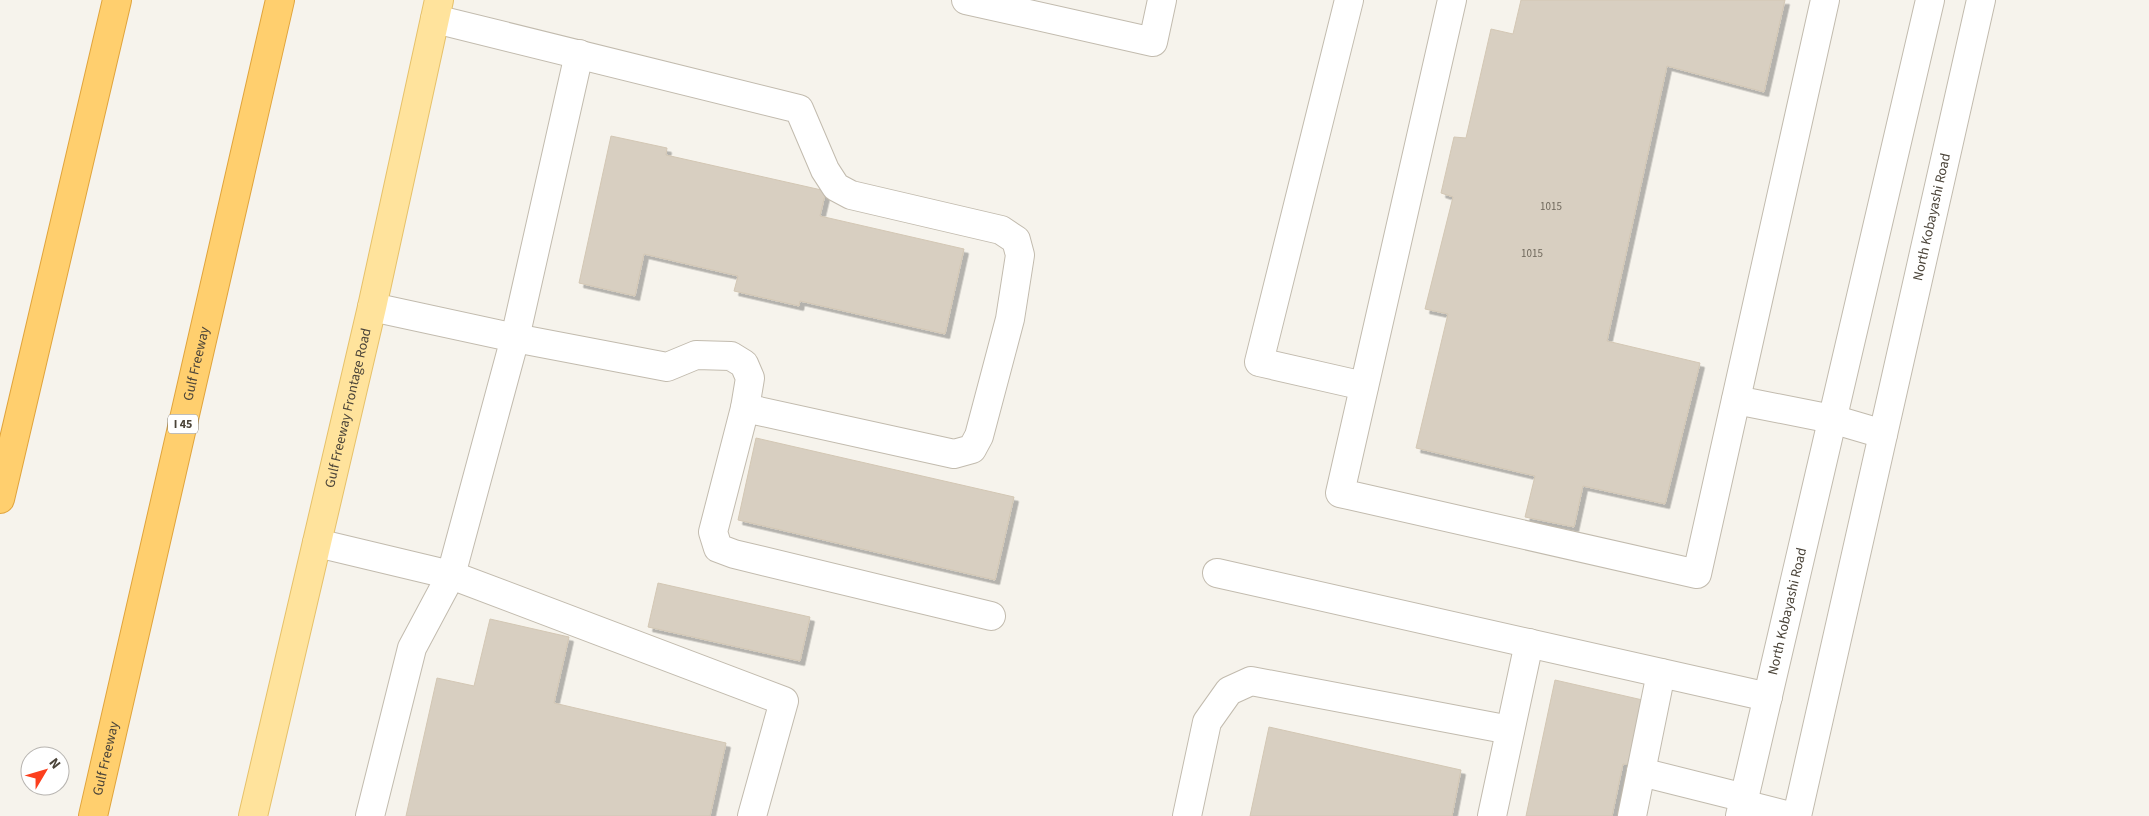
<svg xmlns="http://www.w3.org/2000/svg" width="2149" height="816" font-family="'Source Sans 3',sans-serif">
  <defs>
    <filter id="shadow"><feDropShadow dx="4.5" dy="4.5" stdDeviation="0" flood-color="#0004"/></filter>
  </defs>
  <rect width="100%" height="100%" fill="#f6f3ec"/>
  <!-- building -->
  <path fill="#d8cfc1" stroke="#d3c7b4" filter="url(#shadow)" d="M1521 0H1785L1764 92 1667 66 1607 341 1700 363 1665 504 1583 486 1574 527 1525 517 1535 476 1416 448 1448 314 1425 309 1453 197 1441 193 1454 137 1466 138 1491 29 1513 34Z
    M611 136 667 148 666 155 826 191 820 216 964 249 945 334 800 301 799 306 734 291 738 276 644 254 635 296 579 283Z
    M756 438 1014 497 995 580 738 520Z
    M658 583 810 617 800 661 648 627Z
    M490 619 569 637 554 703 726 743 710 816H406L437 678 474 686Z
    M1555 680 1647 701 1633 765 1623 764 1612 816H1526Z
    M1269 727 1461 770 1452 816H1250Z"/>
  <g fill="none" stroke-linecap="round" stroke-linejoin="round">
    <!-- minor casing -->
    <g stroke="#c2bbae" stroke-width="30">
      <g id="minor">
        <path d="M966 0 1153 42 1162 0"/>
        <path d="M1349 0 1259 362 1364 386"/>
        <path d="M1452 0 1340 493 1697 574 1825 0"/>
        <path d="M372 307 515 338 667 367 696 355 731 356 744 364 750 378 745 408 954 454 972 449 979 436 1010 319 1020 255 1016 240 1001 230 851 195 836 187 825 170 799 109 435 19"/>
        <path d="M1736 400 1832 419 1883 434"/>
        <path d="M745 408 713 532 718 548 734 554 991 616"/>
        <path d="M317 543 451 575 784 701 752 816"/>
        <path d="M1217 573 1768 697"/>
        <path d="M1641 772 1745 798"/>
        <path d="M1743 804 1790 816"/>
        <path d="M370 816 412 648 451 575 515 338 579 54"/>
        <path d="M1187 816 1207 722 1229 691 1251 681 1510 730"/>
        <path d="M1492 816 1529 643"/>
        <path d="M1632 816 1661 673"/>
        <path id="s1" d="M1740 816 1930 0"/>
        <path id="s2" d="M1797 816 1981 0"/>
      </g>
    </g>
    <!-- major casing -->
    <g stroke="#e6c16a" stroke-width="30">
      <g id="major">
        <path id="s3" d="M253 816 372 307 439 0"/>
      </g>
    </g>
    <!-- highway casing -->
    <g stroke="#e0a43c" stroke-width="30">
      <g id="highway">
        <path d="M0 499 117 0"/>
        <path id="s4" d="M93 816 280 0"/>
      </g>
    </g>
    <!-- minor -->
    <use href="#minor" stroke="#fff" stroke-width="28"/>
    <!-- major -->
    <use href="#major" stroke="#ffe39c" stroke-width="28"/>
    <!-- highway -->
    <use href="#highway" stroke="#ffcf6e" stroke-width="28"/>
  </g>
  <g text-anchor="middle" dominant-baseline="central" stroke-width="4" stroke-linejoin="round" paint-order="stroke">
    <!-- number labels -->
    <g font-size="11" fill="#6e675b">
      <text x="1551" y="206">1015</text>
      <text x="1532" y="253">1015</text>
    </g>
    <!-- shield labels -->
    <rect fill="#fff" stroke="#817c74" stroke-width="1" x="168" y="414.5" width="30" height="19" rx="4"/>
    <g font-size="12" font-weight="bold" fill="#4b4439">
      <text x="183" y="424">I 45</text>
    </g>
    <!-- street labels -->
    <g font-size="14" fill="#4b4439" stroke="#fff">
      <text stroke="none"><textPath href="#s2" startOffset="614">North Kobayashi Road</textPath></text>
      <text stroke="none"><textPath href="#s4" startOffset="464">Gulf Freeway</textPath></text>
      <text stroke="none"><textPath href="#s3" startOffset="419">Gulf Freeway Frontage Road</textPath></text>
      <text stroke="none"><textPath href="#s1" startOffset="210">North Kobayashi Road</textPath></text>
      <text stroke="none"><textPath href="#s4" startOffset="59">Gulf Freeway</textPath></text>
    </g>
  </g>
  <!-- north arrow -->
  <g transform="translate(45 771) rotate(52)"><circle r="24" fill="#ffffff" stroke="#b7b4b0"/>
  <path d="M0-4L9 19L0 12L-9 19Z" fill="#fc3f1d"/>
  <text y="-8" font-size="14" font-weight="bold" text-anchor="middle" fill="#4b4439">N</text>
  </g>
</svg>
